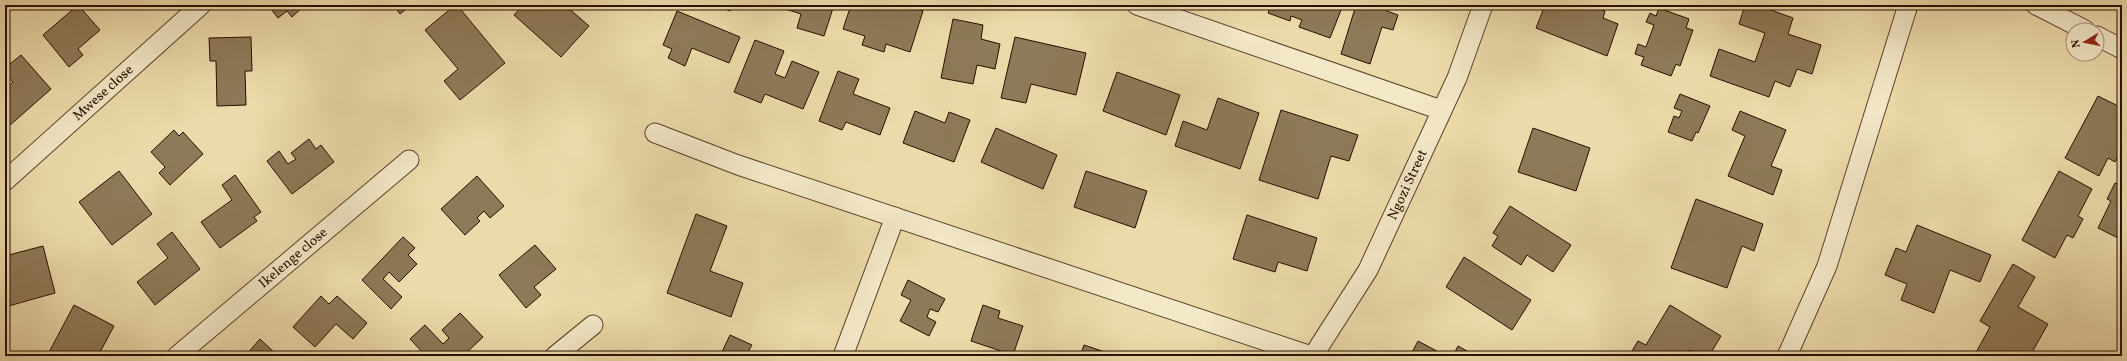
<svg xmlns="http://www.w3.org/2000/svg" width="2127" height="361" font-family="Vollkorn,serif">
  <rect width="100%" height="100%" fill="#ecdbaa"/>
  <filter id="stains"><feTurbulence type="fractalNoise" baseFrequency=".005" numOctaves="4"/><feColorMatrix values="0 0 0 0 .2 0 0 0 0 .09 0 0 0 0 .02 0 0 0 .5 -.17"/></filter>
  <radialGradient id="worn" r=".72"><stop offset=".6" stop-color="#630" stop-opacity="0"/><stop offset="1" stop-color="#630" stop-opacity=".3"/></radialGradient>
  <!-- building -->
  <path fill="#8e7958" stroke="#290e00" d="M78 5 100 30 78 49 83 55 69 67 43 35Z
    M268 5H305L292 17 287 11 278 18Z
    M393 5H411L400 14Z
    M455 5H457L505 63 460 100 444 81 458 69 425 30Z
    M523 5H565L589 26 561 57 514 15Z
    M715 5H732L730 11Z
    M773 5H834L824 36 797 28 801 14Z
    M851 5H905L923 11 910 52 886 44 884 52 862 45 865 36 843 29Z
    M1221 5H1234L1233 9Z
    M1271 5H1343L1330 38 1299 27 1302 20 1291 16 1290 21 1268 13Z
    M1356 5H1389L1387 11 1398 15 1393 30 1382 27 1370 64 1341 54Z
    M1545 5H1589L1605 11 1603 18 1618 24 1607 56 1536 28Z
    M1745 5H1757L1793 18 1788 34 1821 45 1812 74 1797 69 1790 87 1775 81 1769 97 1710 76 1719 49 1755 62 1765 33 1739 24Z
    M1659 8 1689 19 1686 28 1693 30 1680 66 1676 64 1671 76 1641 65 1644 57 1635 54 1638 44 1646 47 1654 25 1646 22 1650 13 1656 16Z
    M677 11 740 37 729 63 692 48 685 66 668 58 672 49 663 45Z
    M953 19 983 25 981 39 1000 44 995 69 977 65 973 84 941 78Z
    M251 37 252 71H245L246 105 217 106 216 61H210L209 38Z
    M1015 37 1086 53 1076 95 1031 84 1026 103 1001 98Z
    M755 40 784 51 775 74 785 78 792 61 819 72 803 109 765 94 761 103 734 92Z
    M21 55 51 89 9 126 5 122V89L13 82 5 73V68Z
    M838 71 859 79 853 94 890 108 880 135 846 122 842 130 819 121Z
    M1117 72 1180 95 1166 135 1103 111Z
    M1680 94 1710 106 1698 133 1696 132 1692 141 1668 132 1674 116 1679 118 1682 111 1674 108Z
    M2098 96 2122 108V149L2115 162 2108 158 2099 176 2065 158Z
    M1218 98 1259 113 1240 169 1175 146 1183 121 1207 130Z
    M1281 110 1358 135 1349 161 1331 156 1318 199 1259 180Z
    M915 111 945 123 949 112 970 120 954 162 903 143Z
    M1740 111 1786 130 1771 166 1782 170 1773 195 1728 176 1745 136 1732 130Z
    M996 128 1057 155 1043 189 981 162Z
    M1533 128 1590 148 1576 191 1518 172Z
    M174 130 179 136 183 132 203 154 170 185 159 173 165 167 151 152Z
    M309 139 316 149 321 145 334 162 292 194 267 161 279 151 288 164 296 159 291 153Z
    M119 171 152 214 112 245 79 202Z
    M1086 171 1147 191 1135 228 1074 207Z
    M2059 171 2092 189 2078 216 2083 219 2073 238 2067 235 2055 258 2022 240Z
    M235 175 261 212 254 217 257 221 220 248 201 222 232 200 222 185Z
    M477 176 504 206 490 218 484 211 477 218 480 221 465 235 441 209Z
    M2115 183 2121 185 2122 184V240L2098 228 2111 201 2107 199Z
    M1696 199 1763 224 1754 251 1742 246 1727 288 1671 268Z
    M1510 206 1571 245 1553 272 1527 255 1521 265 1492 246 1498 236 1493 233Z
    M696 214 727 226 710 271 743 283 731 317 667 293Z
    M1247 215 1317 238 1307 271 1278 262 1275 272 1233 259Z
    M1917 225 1991 255 1980 282 1950 270 1934 313 1901 300 1907 284 1885 275 1896 248 1906 252Z
    M172 232 200 269 155 305 137 282 168 258 157 244Z
    M403 237 415 248 408 255 417 264 399 282 389 272 383 279 402 297 391 309 362 280Z
    M535 245 556 269 534 287 541 295 526 308 499 275Z
    M43 246 55 293 5 307V256Z
    M1464 257 1531 300 1512 330 1446 287Z
    M2013 264 2035 277 2018 307 2048 324 2030 356H1974L1990 327 1980 321Z
    M908 280 945 299 938 312 930 309 927 317 936 322 929 336 900 321 911 300 901 295Z
    M321 296 329 304 337 296 367 323 353 339 336 324 315 347 293 327Z
    M74 305 114 326 98 356H47Z
    M983 305 1000 311 998 318 1023 326 1013 355 971 341Z
    M1670 305 1721 336 1709 356H1698L1689 350 1686 356H1629L1638 341 1646 345Z
    M460 313 483 337 463 356H426L410 339 425 325 443 344 449 338 442 330Z
    M730 335 752 345 748 352 757 356H720Z
    M260 339 278 356H245Z
    M1418 341 1446 356H1410Z
    M1084 345 1117 356H1080Z
    M1458 346 1476 356H1453Z"/>
  <g fill="none" stroke-linecap="round" stroke-linejoin="round">
    <!-- street casing -->
    <g stroke="#5a412a" stroke-width="21">
      <g id="street">
        <path d="M1137 5 1441 110"/>
        <path d="M2036 5 2085 30"/>
        <path d="M2097 36 2122 49"/>
        <path d="M655 133 738 165 1311 356"/>
        <path id="s1" d="M5 181 201 5"/>
        <path id="s2" d="M177 356 409 160"/>
        <path d="M555 356 593 325"/>
        <path d="M843 356 895 217"/>
        <path id="s3" d="M1313 356 1368 270 1457 78 1483 5"/>
        <path d="M1787 356 1827 266 1908 5"/>
      </g>
    </g>
    <!-- street -->
    <use href="#street" stroke="#f3e8c8" stroke-width="19"/>
  </g>
  <g text-anchor="middle" dominant-baseline="central" stroke-width="3" stroke-linejoin="round" paint-order="stroke">
    <!-- street labels -->
    <g font-size="14" fill="#290e00" stroke="#f3e8c8">
      <text stroke="none"><textPath href="#s1" startOffset="132">Mwese close</textPath></text>
      <text stroke="none"><textPath href="#s3" startOffset="196">Ngozi Street</textPath></text>
      <text stroke="none"><textPath href="#s2" startOffset="152">Ikelenge close</textPath></text>
    </g>
  </g>
  <!-- margin -->
  <rect width="2127" height="361" fill="none" stroke="#ecdbaa" stroke-width="20"/>
  <rect x="6" y="6" width="2115" height="349" fill="none" stroke="#290e00" stroke-width="2"/>
  <rect x="10" y="10" width="2107" height="341" fill="none" stroke="#290e00"/>
  <!-- north arrow -->
  <g transform="translate(2085 42) rotate(260)"><circle r="19" fill="#f3e8c8" stroke="#a29178"/>
  <path d="M0-3L7 15L0 10L-7 15Z" fill="#8f2418"/>
  <text y="-6" font-size="11" font-weight="bold" text-anchor="middle" fill="#290e00">N</text>
  </g>
  <rect width="100%" height="100%" filter="url(#stains)"/>
  <rect width="100%" height="100%" fill="url(#worn)"/>
</svg>
